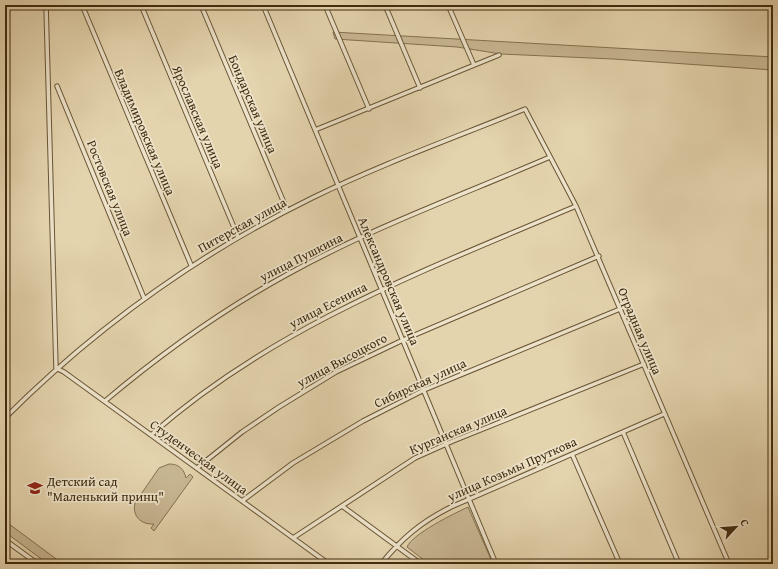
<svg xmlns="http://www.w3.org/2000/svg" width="778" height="569" font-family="'Gentium Book Plus',serif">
  <rect width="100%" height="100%" fill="#e4d4ae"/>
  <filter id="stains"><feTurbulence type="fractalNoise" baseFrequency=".005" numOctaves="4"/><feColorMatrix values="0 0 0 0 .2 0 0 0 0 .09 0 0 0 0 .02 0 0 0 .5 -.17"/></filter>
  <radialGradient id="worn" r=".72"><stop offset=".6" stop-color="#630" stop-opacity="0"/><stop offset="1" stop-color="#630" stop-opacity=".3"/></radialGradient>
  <!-- green -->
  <path fill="#c8b793" stroke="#847150" d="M333 32 773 57V70L613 59 501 54 457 47 335 39Z
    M169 464C179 464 184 469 186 478L190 474 193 477 154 531 151 528 154 524C141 525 132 516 135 503L159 468Z
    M468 507 493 564H429L407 547C412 534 455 513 468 507Z
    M5 521 63 564H48L5 532Z"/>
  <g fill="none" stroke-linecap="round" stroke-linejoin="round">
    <!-- street casing -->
    <g stroke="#695536" stroke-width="5.5">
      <path id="street" d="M46 5 56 368 64 372 329 564
        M82 5 191 265
        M141 5 238 237
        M201 5 287 210
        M263 5 496 564
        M325 5 369 109
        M385 5 420 88
        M448 5 474 65
        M57 86 144 298
        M315 130 499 55
        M105 401C162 353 222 310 288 274 371 228 462 195 550 157
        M5 418C95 328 198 254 312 198 381 164 454 138 525 109L576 206 729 564
        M623 432 679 564
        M151 435C274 326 428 269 576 206
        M572 454 620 564
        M197 468 242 432 279 407 336 372 403 340 599 256
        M242 501 293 463 363 421 424 390 620 309
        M342 506 421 564
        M293 538 415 458 453 441 644 364
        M5 540 38 564
        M381 564C402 538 421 522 451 507L664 414
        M722 564 728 561"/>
    </g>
    <!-- street -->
    <use href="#street" stroke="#ede3ca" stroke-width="3.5"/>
  </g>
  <!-- icons -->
  <defs>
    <g id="school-bare" transform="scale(1.2)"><path d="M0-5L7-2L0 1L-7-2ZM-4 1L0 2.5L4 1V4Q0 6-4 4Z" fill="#8f2418" stroke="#ede3ca" stroke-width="2.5" paint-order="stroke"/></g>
  </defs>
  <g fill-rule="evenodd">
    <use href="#school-bare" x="35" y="488"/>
  </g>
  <g text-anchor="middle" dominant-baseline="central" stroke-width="3.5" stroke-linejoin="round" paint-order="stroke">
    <!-- street labels -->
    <g font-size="13" fill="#402b0e" stroke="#ede3ca">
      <text transform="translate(253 104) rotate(67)">Бондарская улица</text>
      <text transform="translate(198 117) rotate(67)">Ярославская улица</text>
      <text transform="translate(145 132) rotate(67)">Владимировская улица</text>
      <text transform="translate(110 188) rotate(68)">Ростовская улица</text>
      <text transform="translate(242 225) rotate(-29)">Питерская улица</text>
      <text transform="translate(301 257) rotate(-27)">улица Пушкина</text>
      <text transform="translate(389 281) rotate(67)">Александровская улица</text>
      <text transform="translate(328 305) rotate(-27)">улица Есенина</text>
      <text transform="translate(640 331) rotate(67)">Отрадная улица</text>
      <text transform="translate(342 360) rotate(-28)">улица Высоцкого</text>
      <text transform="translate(420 383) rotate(-25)">Сибирская улица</text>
      <text transform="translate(458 430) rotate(-23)">Курганская улица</text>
      <text transform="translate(199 457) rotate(36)">Студенческая улица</text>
      <text transform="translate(512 469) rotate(-24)">улица Козьмы Пруткова</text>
    </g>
    <!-- poi labels -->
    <g font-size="13" fill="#402b0e" stroke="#ede3ca" text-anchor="start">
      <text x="47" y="481">Детский сад<tspan x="47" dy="15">"Маленький принц"</tspan></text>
    </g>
  </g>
  <!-- margin -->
  <rect width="778" height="569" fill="none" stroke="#e4d4ae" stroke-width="20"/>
  <rect x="6" y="6" width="766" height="557" fill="none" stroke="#402b0e" stroke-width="2"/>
  <rect x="10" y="10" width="758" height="549" fill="none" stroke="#402b0e"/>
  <!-- north arrow -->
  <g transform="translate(736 527) rotate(64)" stroke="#ede3ca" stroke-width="3" paint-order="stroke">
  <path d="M0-3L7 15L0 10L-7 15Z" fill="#402b0e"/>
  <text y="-6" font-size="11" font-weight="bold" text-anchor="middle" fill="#402b0e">С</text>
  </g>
  <rect width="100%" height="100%" filter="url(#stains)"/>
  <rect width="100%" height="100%" fill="url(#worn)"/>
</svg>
